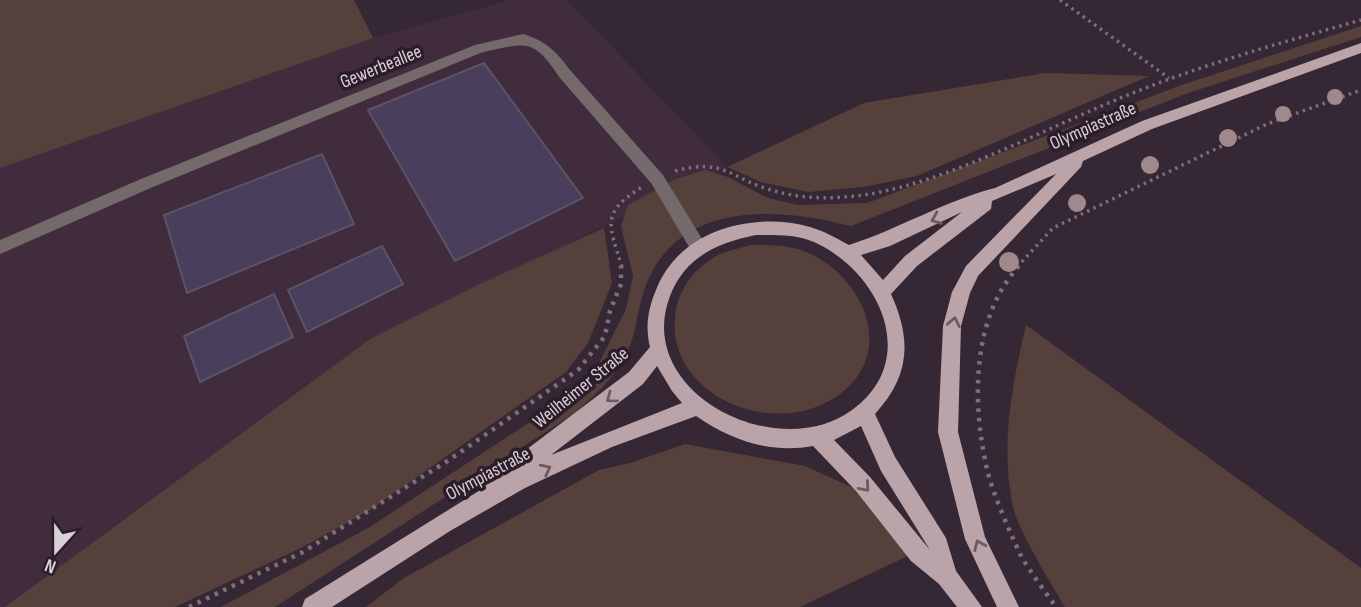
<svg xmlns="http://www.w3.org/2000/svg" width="1361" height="607" font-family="'Sofia Sans Condensed',sans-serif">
  <rect width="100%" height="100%" fill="#362734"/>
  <!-- built -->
  <path fill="#412c3e" d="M510 0H567L727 167 370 339 5 607H0V168L373 38Z"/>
  <!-- green -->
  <path fill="#56403b" d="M0 0H354L373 38 0 168Z
    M1361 26V37L1188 93 851 226C778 207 679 200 646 285 640 300 638 317 634 332 626 367 601 390 575 413L275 607H221L370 527 565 399 597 367 626 309 633 276 621 226 628 205 676 179 705 170 728 177 768 198 798 205 867 203 1179 86Z
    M1045 73 1149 76 917 176 863 187 808 192 761 182 727 167 864 103Z
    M604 228 612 283 588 343 566 372 370 510 301 548 175 607H5L370 339 484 282Z
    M751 245C772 245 794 245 813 255 862 280 894 347 845 390 781 446 656 396 677 305 683 282 700 264 720 254 730 250 741 248 751 245Z
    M1026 325 1361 568V607H1065C1052 585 1018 530 1013 507 1000 445 1012 385 1026 325Z
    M685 444 805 466 856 489 912 554 800 607H366L404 578 599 470 630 463Z"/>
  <!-- building -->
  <path fill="#493e5b" stroke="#5b5467" stroke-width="2" d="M484 63 583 198 455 261 368 110Z
    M322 154 354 224 187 293 164 215Z
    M382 246 403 284 307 332 288 290Z
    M274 294 293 337 200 382 184 336Z"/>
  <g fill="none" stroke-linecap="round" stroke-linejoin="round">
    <!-- path-far1 -->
    <path stroke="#7d707b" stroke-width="3.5" stroke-dasharray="2.5 4.5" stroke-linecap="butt" d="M1060 0 1169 78
      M675 171C726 157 731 180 775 191 805 200 839 199 870 194 956 179 1051 125 1133 93 1207 63 1284 42 1361 20
      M622 267C609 225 600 213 642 187
      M1017 267 1053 228 1267 124 1361 90"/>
    <!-- path -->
    <path stroke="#7d707b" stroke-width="4.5" stroke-dasharray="3.5 6" stroke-linecap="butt" d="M1019 266C971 318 972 404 987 469 992 492 1010 532 1020 554 1030 572 1044 590 1056 607
      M189 607 303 552 449 460 578 370 605 336 610 311 621 284V266"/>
    <!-- minor -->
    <path fill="#74696b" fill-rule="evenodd" d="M523 34C546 41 556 51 570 70L663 175 704 242 706 247 704 252H692L651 183 560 78C533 37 527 43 483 52L153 187 0 254V240L141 179 475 45Z"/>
    <!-- major -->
    <path fill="#baa4a9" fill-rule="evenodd" d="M1361 43V53L1152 129 1083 161 1081 167 978 276 970 293 961 326 958 432 985 537 1019 607H997L965 539 938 432 943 326 952 292 966 266 1056 174 992 201 991 209 917 266 891 294C912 340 910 376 875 414L895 457 946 538 956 571 982 607H957L939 584 911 561 856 491 813 446C770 454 731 440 696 416L612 447 525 488 450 531 332 607H302L305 599 482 489 485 481 629 372 650 347C645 327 648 309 656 290 679 230 752 211 810 227 824 231 836 238 849 245 899 229 944 201 995 188L1142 121ZM962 212 905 256 883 280 861 255 890 246ZM756 235C774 235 796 234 814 242 880 272 921 360 852 410 777 465 633 392 670 296 685 257 717 243 756 235ZM657 366 672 391 682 403 551 455 643 384ZM861 426 881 471 930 550 870 477 834 440Z"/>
  </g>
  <!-- trees -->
  <g fill="#a0898c">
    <circle cx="1335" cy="97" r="8"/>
    <circle cx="1283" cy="114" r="8"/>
    <circle cx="1228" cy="138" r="9"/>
    <circle cx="1150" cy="165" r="9"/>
    <circle cx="1077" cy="203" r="9"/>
    <circle cx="1009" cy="262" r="10"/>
  </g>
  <!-- one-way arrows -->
  <defs><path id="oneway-chevron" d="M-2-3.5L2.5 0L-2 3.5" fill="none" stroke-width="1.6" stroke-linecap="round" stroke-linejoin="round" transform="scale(1.75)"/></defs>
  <g stroke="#6c5a63">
    <use href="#oneway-chevron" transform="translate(936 219) rotate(158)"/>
    <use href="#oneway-chevron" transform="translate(954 322) rotate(-79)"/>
    <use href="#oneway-chevron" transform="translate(611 398) rotate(143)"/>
    <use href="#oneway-chevron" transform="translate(546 469) rotate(-27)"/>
    <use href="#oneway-chevron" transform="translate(865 487) rotate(49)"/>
    <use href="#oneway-chevron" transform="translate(979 545) rotate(-113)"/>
  </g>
  <g text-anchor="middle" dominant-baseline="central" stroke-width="7" stroke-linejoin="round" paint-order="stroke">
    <!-- street labels -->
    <g font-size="19" fill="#d9cfd7" stroke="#2c1d2a">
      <text transform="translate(381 67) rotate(-22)">Gewerbeallee</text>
      <text transform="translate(1093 126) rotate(-24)">Olympiastraße</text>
      <text transform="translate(581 388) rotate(-39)">Weilheimer Straße</text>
      <text transform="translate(488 474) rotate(-28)">Olympiastraße</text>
    </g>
  </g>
  <!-- north arrow -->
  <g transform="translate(56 551) rotate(201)" stroke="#2c1d2a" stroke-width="5" paint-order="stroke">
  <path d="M0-5L12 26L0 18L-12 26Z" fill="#d9cfd7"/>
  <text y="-10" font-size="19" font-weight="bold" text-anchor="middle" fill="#d9cfd7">N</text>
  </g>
</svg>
